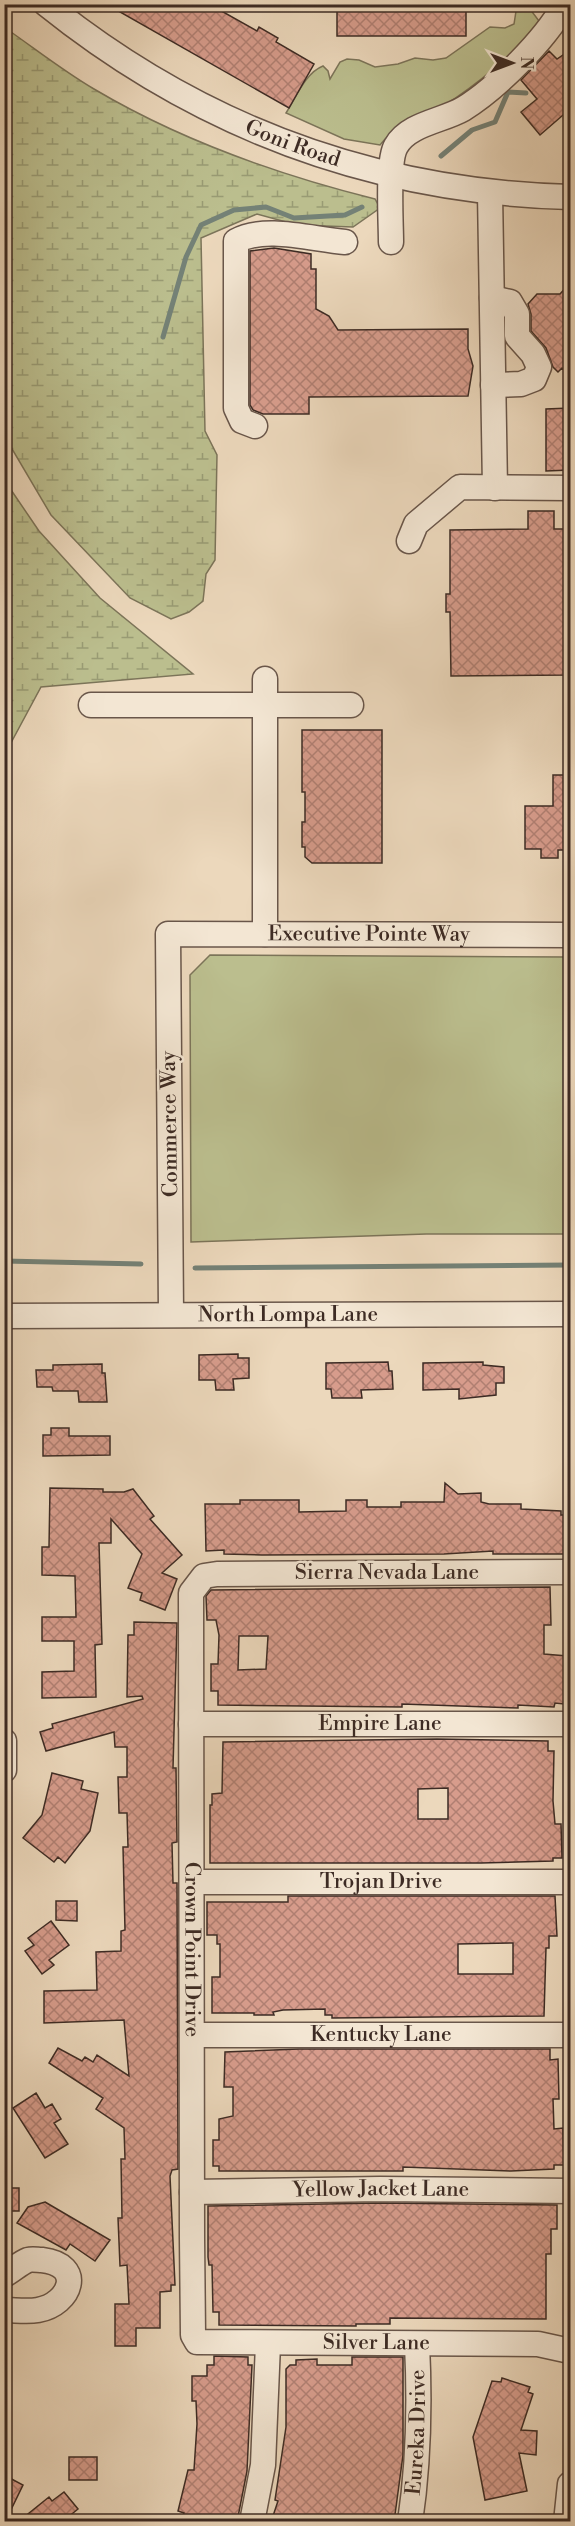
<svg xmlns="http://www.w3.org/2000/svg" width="575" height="2526" font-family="'Libre Bodoni',serif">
  <defs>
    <pattern id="wetland-marsh" width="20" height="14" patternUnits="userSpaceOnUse" patternTransform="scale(1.5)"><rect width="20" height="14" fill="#bbbe8e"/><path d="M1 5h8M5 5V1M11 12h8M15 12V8" fill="none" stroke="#999b74"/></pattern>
    <pattern id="building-cross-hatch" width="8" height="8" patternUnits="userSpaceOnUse" patternTransform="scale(1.5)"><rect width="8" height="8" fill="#d79c8c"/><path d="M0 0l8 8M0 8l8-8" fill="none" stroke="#b07f72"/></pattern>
  </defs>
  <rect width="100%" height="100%" fill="#ecd8bc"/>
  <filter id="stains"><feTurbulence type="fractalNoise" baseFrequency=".00333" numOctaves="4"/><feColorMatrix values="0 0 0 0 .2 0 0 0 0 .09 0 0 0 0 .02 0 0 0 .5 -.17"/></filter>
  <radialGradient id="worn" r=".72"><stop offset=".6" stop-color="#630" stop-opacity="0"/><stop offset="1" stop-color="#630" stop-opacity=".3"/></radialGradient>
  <!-- green -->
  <path fill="#bbbe8e" stroke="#7c7459" stroke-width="1.5" d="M517 5H527L539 21C517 53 475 86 442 107 416 123 402 118 380 145L344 139 286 113C296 98 305 73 323 66L328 71 330 79 340 62 347 59 359 60 375 67 398 64 415 58 433 60 446 58 490 27 505 28 514 24Z
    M210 955 570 957V1234H426L191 1242 190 975Z"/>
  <!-- wetland -->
  <path fill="url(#wetland-marsh)" stroke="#7c7459" stroke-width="1.5" d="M11 32C38 51 65 72 94 89 180 140 279 175 375 199L380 208 353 227 297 225 257 214 201 238 205 431 217 455 215 560 206 574 203 601 189 612 171 619 130 598 51 515 5 437 4 43Z
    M5 481 39 531 100 598 193 674 41 687 5 754Z"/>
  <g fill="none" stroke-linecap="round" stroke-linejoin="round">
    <!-- stream -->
    <path stroke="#748176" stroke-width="5" d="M441 156 472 130 495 122 508 92 526 93
      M163 337 186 257 201 225 234 210 266 207 294 218 345 215 362 207
      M4 1261 141 1264
      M195 1268 570 1265"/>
  </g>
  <!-- building -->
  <path fill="url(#building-cross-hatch)" stroke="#3d2b24" stroke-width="1.5" fill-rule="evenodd" d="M106 4H209L257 31 259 27 278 38 276 42 314 64 289 108Z
    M337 4H466V36H337Z
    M549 51 557 59 563 55 570 64V109L540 135 521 112 537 99 521 80Z
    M274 248 311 254V269H316V309L329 316 338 330 468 329V349L473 366 468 396 309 397V414H263L253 410 250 405V251Z
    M570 283V376L562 368 558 372 553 367 546 348 531 331V314L528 304 537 294H560Z
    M570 408V470L546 471V409Z
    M528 511H554V529H570V675L451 676 450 612H446V594H450V530L528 529Z
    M302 730H382V863H312L305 857V847H302V822H305V792H302Z
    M553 775H570V850H558V858H541V849H525V806H553Z
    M238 1354V1358H249V1378L233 1379 234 1390H216L215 1380H199V1355Z
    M388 1362 389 1371H392L393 1389 361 1390 362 1398H332L331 1389H326V1363Z
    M483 1362V1365L504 1367V1383H496V1395L459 1399V1389L423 1390V1363Z
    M102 1364V1373H105L107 1402H79L78 1391H53L52 1387H37L36 1370H53V1365Z
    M51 1428H69V1436H110V1455L43 1456V1435H51Z
    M445 1483 458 1494 481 1493V1502L489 1504H521V1509L561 1511V1515H569V1554H493V1551L444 1554 262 1555 224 1554V1550L206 1551 205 1504H240V1500H299V1512L346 1511V1500H367V1507H401V1502H444Z
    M50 1488 103 1489V1492H124L133 1489 154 1516 150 1519 182 1555 162 1573 177 1579 165 1610 140 1600 142 1593 128 1588 142 1554 111 1519V1543H99L102 1644 95 1645 96 1697 42 1698V1672L74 1671V1641H42V1617H76L75 1576 42 1575V1547H49Z
    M550 1587 551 1625H544V1654L567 1656 564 1704 555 1703 554 1707 518 1705V1708L402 1704V1707L218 1705V1691H211V1664H218L219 1635 216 1620H207L206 1596 211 1590ZM239 1636H268L266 1669 238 1670Z
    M134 1622 177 1623 173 1768H176L177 1842 172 1843 173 1883H177L178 2169 172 2170 170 2176 175 2285H171V2291L160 2292V2328H136V2346H115V2304H129L127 2265 120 2266 118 2218H122L121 2159H125L124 2128 96 2109 103 2098 49 2063 58 2048 82 2061 85 2057 93 2062 97 2055 129 2076 124 2020 44 2023V1991L97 1990 96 1952 121 1951V1931L125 1930 123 1847H128L127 1813H119L118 1777H127V1747H115L114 1732 46 1751 40 1732 53 1728 52 1724 143 1699 142 1696 127 1697 128 1635H134Z
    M437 1739 548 1741V1751H554L553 1801 555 1824H561L562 1858H553V1861L481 1863H210V1805H212V1794L222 1793 223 1742ZM448 1788V1819H418V1789Z
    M52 1773 83 1781 81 1789 98 1793 90 1831 65 1863 58 1857 54 1862 23 1838 42 1815Z
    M288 1896H555L557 1936H549V1948H546L544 2016 332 2018V2015H325V2009L283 2010 273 2012 274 2015H254V2013H212V1977H220V1944H217V1935H207V1902H288ZM513 1943V1974H458V1944Z
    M56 1901H77V1921L56 1920Z
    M51 1921 69 1945 49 1960 54 1965 42 1974 25 1951 34 1945 28 1938Z
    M299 2049H550V2060L558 2059 559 2099H553L554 2129 563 2128 564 2165H554V2169L511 2171 403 2167V2171H219V2166H213V2140H219V2119L233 2116V2087H224L225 2052Z
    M36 2093 45 2108 52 2104 61 2119 54 2123 68 2144 45 2158 13 2108Z
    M4 2188H19V2211H4Z
    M45 2202 110 2240 95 2261 70 2244 66 2250 17 2223 28 2207Z
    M380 2203 557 2205V2229H551V2254H546V2319L390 2318V2324H356V2326L219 2325V2312H213L212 2265H209L208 2257V2206Z
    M214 2356 248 2357V2365H252L247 2471 237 2522H181L184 2513 178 2511 188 2470H194L197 2424 196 2401H192V2376H207V2365H214Z
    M352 2357H403V2455L394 2522H271L278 2501 275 2500 286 2427V2369L290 2365H296V2360L317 2359V2365H352Z
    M502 2378 530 2387 528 2392 533 2394 521 2430 537 2431 536 2455 519 2453 527 2491 485 2500 473 2437 492 2381 501 2382Z
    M69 2457H97V2480H69Z
    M4 2475 23 2485 5 2522H4Z
    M64 2492 78 2509 62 2522H18L49 2497 52 2501Z"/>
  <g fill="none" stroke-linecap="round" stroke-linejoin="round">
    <!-- minor casing -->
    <g stroke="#69564a" stroke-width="27">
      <g id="minor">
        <path id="s1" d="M46 4C199 127 374 192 570 197"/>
        <path d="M490 193 495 488"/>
        <path d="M391 242C391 222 387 161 396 146 408 124 442 121 463 109 497 88 545 40 565 4"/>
        <path d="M492 298 510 302 517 314V336L533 354 539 367 534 379 521 384 493 385"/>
        <path d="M255 426 242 421 236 408V241C265 225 311 239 345 242"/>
        <path d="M409 541 416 524 460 487 570 488"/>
        <path d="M265 679V934"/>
        <path d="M91 705H351"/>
        <path id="s2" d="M171 1313 168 934 570 935"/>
        <path id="s3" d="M4 1316 570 1314"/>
        <path id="s4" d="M570 1572 217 1574 204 1576 191 1593 192 2238 193 2335 197 2342 538 2344 570 2351"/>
        <path id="s5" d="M191 1724H570"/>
        <path d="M4 1741V1770"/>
        <path id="s6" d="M192 1882H570"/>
        <path id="s7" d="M192 2035H570"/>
        <path id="s8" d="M192 2192 380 2189 570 2191"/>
        <path d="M4 2275C12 2271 20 2263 28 2260 32 2259 38 2260 42 2260 85 2265 71 2304 38 2310 27 2312 15 2310 4 2310"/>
        <path d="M252 2522 263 2465 268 2344"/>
        <path id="s9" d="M410 2522C419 2462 420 2405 417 2344"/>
        <path d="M566 2522 570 2484"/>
      </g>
    </g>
    <!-- minor -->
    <use href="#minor" stroke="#f3e6d3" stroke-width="24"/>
  </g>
  <g text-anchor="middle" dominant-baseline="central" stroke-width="5" stroke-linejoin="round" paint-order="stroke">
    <!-- street labels -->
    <g font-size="21" fill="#3d2b24" stroke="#f3e6d3">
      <text stroke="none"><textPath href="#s1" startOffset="285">Goni Road</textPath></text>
      <text stroke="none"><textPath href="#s2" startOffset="580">Executive Pointe Way</textPath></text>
      <text transform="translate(170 1124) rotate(-91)">Commerce Way</text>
      <text stroke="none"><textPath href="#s3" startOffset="284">North Lompa Lane</textPath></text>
      <text x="387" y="1573">Sierra Nevada Lane</text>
      <text stroke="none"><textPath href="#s5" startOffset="189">Empire Lane</textPath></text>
      <text stroke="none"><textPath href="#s6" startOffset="189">Trojan Drive</textPath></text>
      <text stroke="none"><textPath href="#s4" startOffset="744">Crown Point Drive</textPath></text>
      <text stroke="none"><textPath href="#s7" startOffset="189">Kentucky Lane</textPath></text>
      <text stroke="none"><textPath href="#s8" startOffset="189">Yellow Jacket Lane</textPath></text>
      <text stroke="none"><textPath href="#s4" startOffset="1317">Silver Lane</textPath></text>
      <text stroke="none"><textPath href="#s9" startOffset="90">Eureka Drive</textPath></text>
    </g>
  </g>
  <!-- margin -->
  <rect width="575" height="2526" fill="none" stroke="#ecd8bc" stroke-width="24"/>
  <rect x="6" y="6" width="563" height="2514" fill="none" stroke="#3d2b24" stroke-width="3"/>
  <rect x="12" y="12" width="551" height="2502" fill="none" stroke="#3d2b24" stroke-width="1.5"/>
  <!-- north arrow -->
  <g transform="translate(512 63) rotate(90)" stroke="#f3e6d3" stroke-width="4.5" paint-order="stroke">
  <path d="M0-4.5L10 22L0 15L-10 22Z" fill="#3d2b24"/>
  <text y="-9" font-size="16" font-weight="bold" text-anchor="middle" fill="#3d2b24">N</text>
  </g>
  <rect width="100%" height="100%" filter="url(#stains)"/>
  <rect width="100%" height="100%" fill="url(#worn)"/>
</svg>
